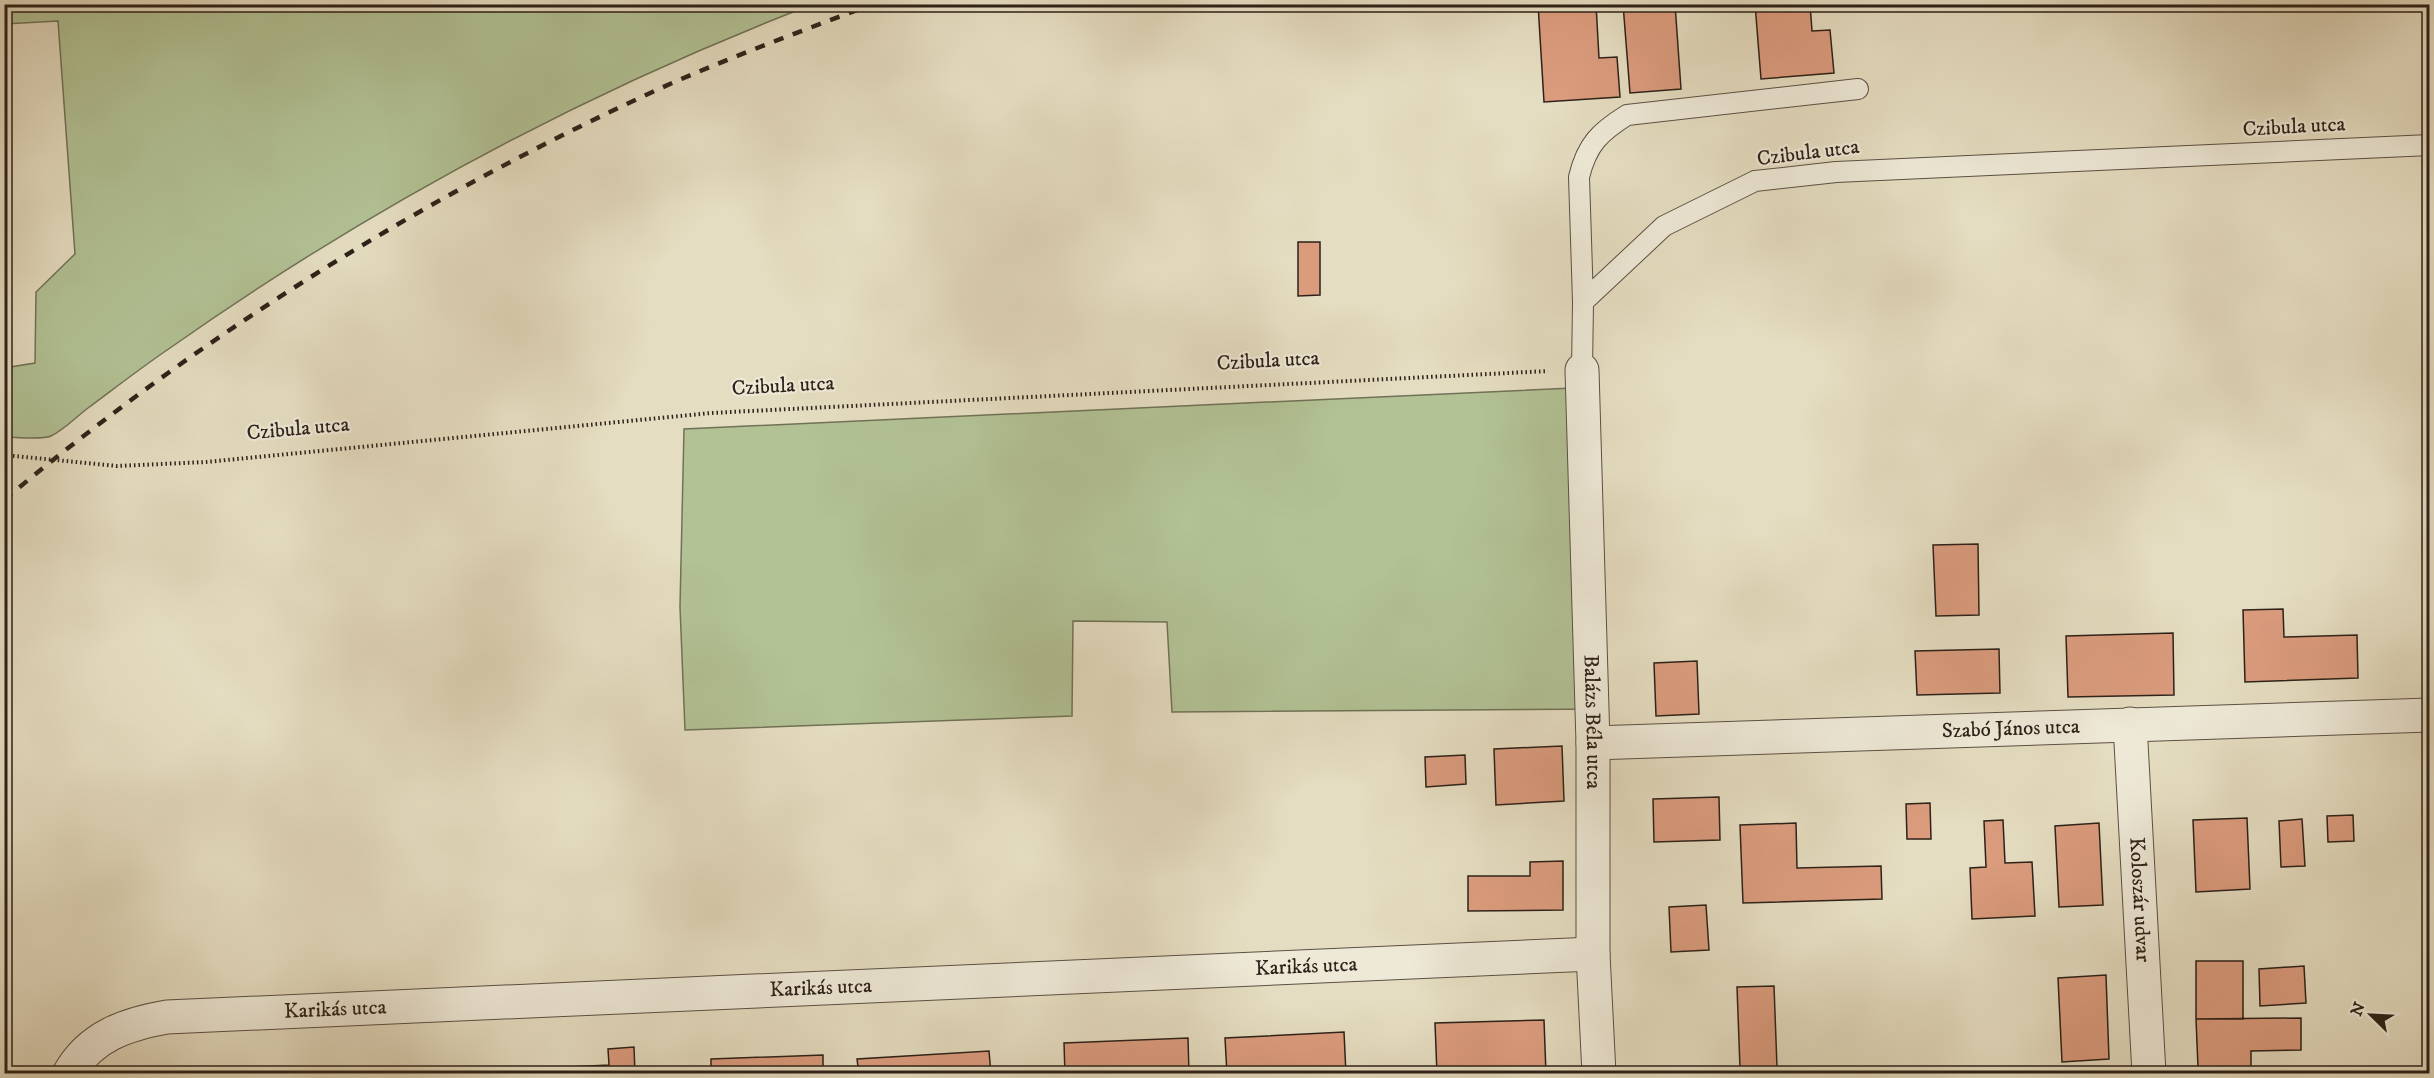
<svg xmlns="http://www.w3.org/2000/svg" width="2434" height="1078" font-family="'IM FELL DW Pica',serif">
  <rect width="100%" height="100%" fill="#e5ddc1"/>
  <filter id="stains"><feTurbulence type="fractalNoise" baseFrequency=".00333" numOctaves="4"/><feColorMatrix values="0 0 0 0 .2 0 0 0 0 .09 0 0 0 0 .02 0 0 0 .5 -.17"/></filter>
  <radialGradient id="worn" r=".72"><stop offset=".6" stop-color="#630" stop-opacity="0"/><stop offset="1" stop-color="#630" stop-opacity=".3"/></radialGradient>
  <!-- green -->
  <path fill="#b2c295" stroke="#707257" stroke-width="1.5" d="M5 4H811V5C583 93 370 207 170 348 142 367 115 388 88 408 76 417 64 430 51 436 42 440 15 437 5 437L4 368 35 363 36 292 75 254 58 21 5 24Z
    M1594 387 1607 709 1172 712 1167 622 1073 621 1072 716 685 730 680 607 684 429Z"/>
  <!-- building -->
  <path fill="#db9c7e" stroke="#2d2119" stroke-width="1.5" d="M1538 4H1596L1599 58 1617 57 1620 97 1544 102Z
    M1623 4H1675L1681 89 1630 93Z
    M1755 4H1810L1812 31 1830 30 1834 73 1761 79Z
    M1298 242H1320V295L1298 296Z
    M1978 544 1979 615 1936 616 1933 545Z
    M2283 609 2284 637 2357 635 2358 678 2245 682 2243 610Z
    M2173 633 2174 695 2068 697 2066 636Z
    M1999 649 2000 693 1917 695 1915 651Z
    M1697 661 1699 714 1656 716 1654 663Z
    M1562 746 1564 801 1496 805 1494 749Z
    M1465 755 1466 784 1426 787 1425 757Z
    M1719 797 1720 840 1654 842 1653 799Z
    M1930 803 1931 839H1907L1906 804Z
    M2353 815 2354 841 2328 842 2327 816Z
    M2247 818 2250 889 2196 892 2193 820Z
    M2302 819 2305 866 2281 867 2279 821Z
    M2003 820 2005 863 2032 862 2035 916 1972 919 1970 868 1986 867 1984 821Z
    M1796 823 1797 868 1881 866 1882 899 1743 903 1740 825Z
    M2099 823 2103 905 2059 907 2055 826Z
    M1563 861V910L1468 911V876H1530V862Z
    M1706 905 1709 950 1671 952 1669 907Z
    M2196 961H2243V1019H2196Z
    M2304 966 2306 1003 2260 1006 2259 969Z
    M2106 975 2109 1059 2062 1062 2058 978Z
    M1774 986 1777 1067 1740 1068 1737 987Z
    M2301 1018V1050L2251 1051V1068L2198 1067 2196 1019Z
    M1544 1020 1546 1074H1437L1435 1023Z
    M1344 1032 1346 1074H1227L1225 1038Z
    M1188 1038 1189 1074H1065L1064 1043Z
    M634 1047 635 1074H529V1069L609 1065 608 1049Z
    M989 1051 991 1074H859L857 1059Z
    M823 1055V1074H711V1059Z"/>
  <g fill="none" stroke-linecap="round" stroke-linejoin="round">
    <!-- service casing -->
    <g stroke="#5b5043" stroke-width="22">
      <path id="service" d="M1583 302 1579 177C1587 144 1600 132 1627 115L1858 89
        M1582 370 1583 302 1664 226 1755 181 1836 172 2430 145"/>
    </g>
    <!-- minor casing -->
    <g stroke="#5b5043" stroke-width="35">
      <g id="minor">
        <path id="s1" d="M1582 370 1593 743V954L1599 1074"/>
        <path id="s2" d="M2130 724 2149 1074"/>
        <path id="s3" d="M1593 743 2430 715"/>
        <path id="s4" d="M69 1074C90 1036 127 1024 167 1017L1593 954"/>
      </g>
    </g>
    <!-- path -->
    <path stroke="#2d2119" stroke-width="4" stroke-dasharray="1.5 3" stroke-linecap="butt" d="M4 455 117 466 206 462 711 413 1548 371"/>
    <!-- service -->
    <use href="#service" stroke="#eee9d7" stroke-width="20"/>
    <!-- minor -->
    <use href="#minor" stroke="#eee9d7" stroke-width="33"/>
    <!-- rail -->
    <path stroke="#2d2119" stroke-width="4.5" stroke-dasharray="10 10" stroke-linecap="butt" d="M4 500C204 333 425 196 661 88 730 57 802 31 873 4"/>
  </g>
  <g text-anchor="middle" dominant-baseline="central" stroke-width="4.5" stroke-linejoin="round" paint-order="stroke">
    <!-- street labels -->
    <g font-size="21" fill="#2d2119" stroke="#eee9d7">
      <text transform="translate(2294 127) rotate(-3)">Czibula utca</text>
      <text transform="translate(1808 153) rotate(-7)">Czibula utca</text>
      <text transform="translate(1268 361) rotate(-3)">Czibula utca</text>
      <text transform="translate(783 386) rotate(-3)">Czibula utca</text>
      <text transform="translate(298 429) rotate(-5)">Czibula utca</text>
      <text stroke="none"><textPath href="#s1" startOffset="352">Balázs Béla utca</textPath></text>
      <text stroke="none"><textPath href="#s3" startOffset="418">Szabó János utca</textPath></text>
      <text stroke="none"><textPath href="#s2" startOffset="176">Koloszár udvar</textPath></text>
      <text stroke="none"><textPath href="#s4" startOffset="1258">Karikás utca</textPath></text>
      <text stroke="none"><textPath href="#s4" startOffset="772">Karikás utca</textPath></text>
      <text stroke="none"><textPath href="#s4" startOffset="286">Karikás utca</textPath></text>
    </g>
  </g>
  <!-- margin -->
  <rect width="2434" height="1078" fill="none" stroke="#e5ddc1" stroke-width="24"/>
  <rect x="6" y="6" width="2422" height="1066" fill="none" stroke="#2d2119" stroke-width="3"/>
  <rect x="12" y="12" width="2410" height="1054" fill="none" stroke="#2d2119" stroke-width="1.5"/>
  <!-- north arrow -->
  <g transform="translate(2371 1015) rotate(294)" stroke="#eee9d7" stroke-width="4.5" paint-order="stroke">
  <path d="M0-4.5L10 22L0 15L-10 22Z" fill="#2d2119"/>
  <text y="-9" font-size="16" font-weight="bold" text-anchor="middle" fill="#2d2119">N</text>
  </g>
  <rect width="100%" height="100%" filter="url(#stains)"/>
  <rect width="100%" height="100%" fill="url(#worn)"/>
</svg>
